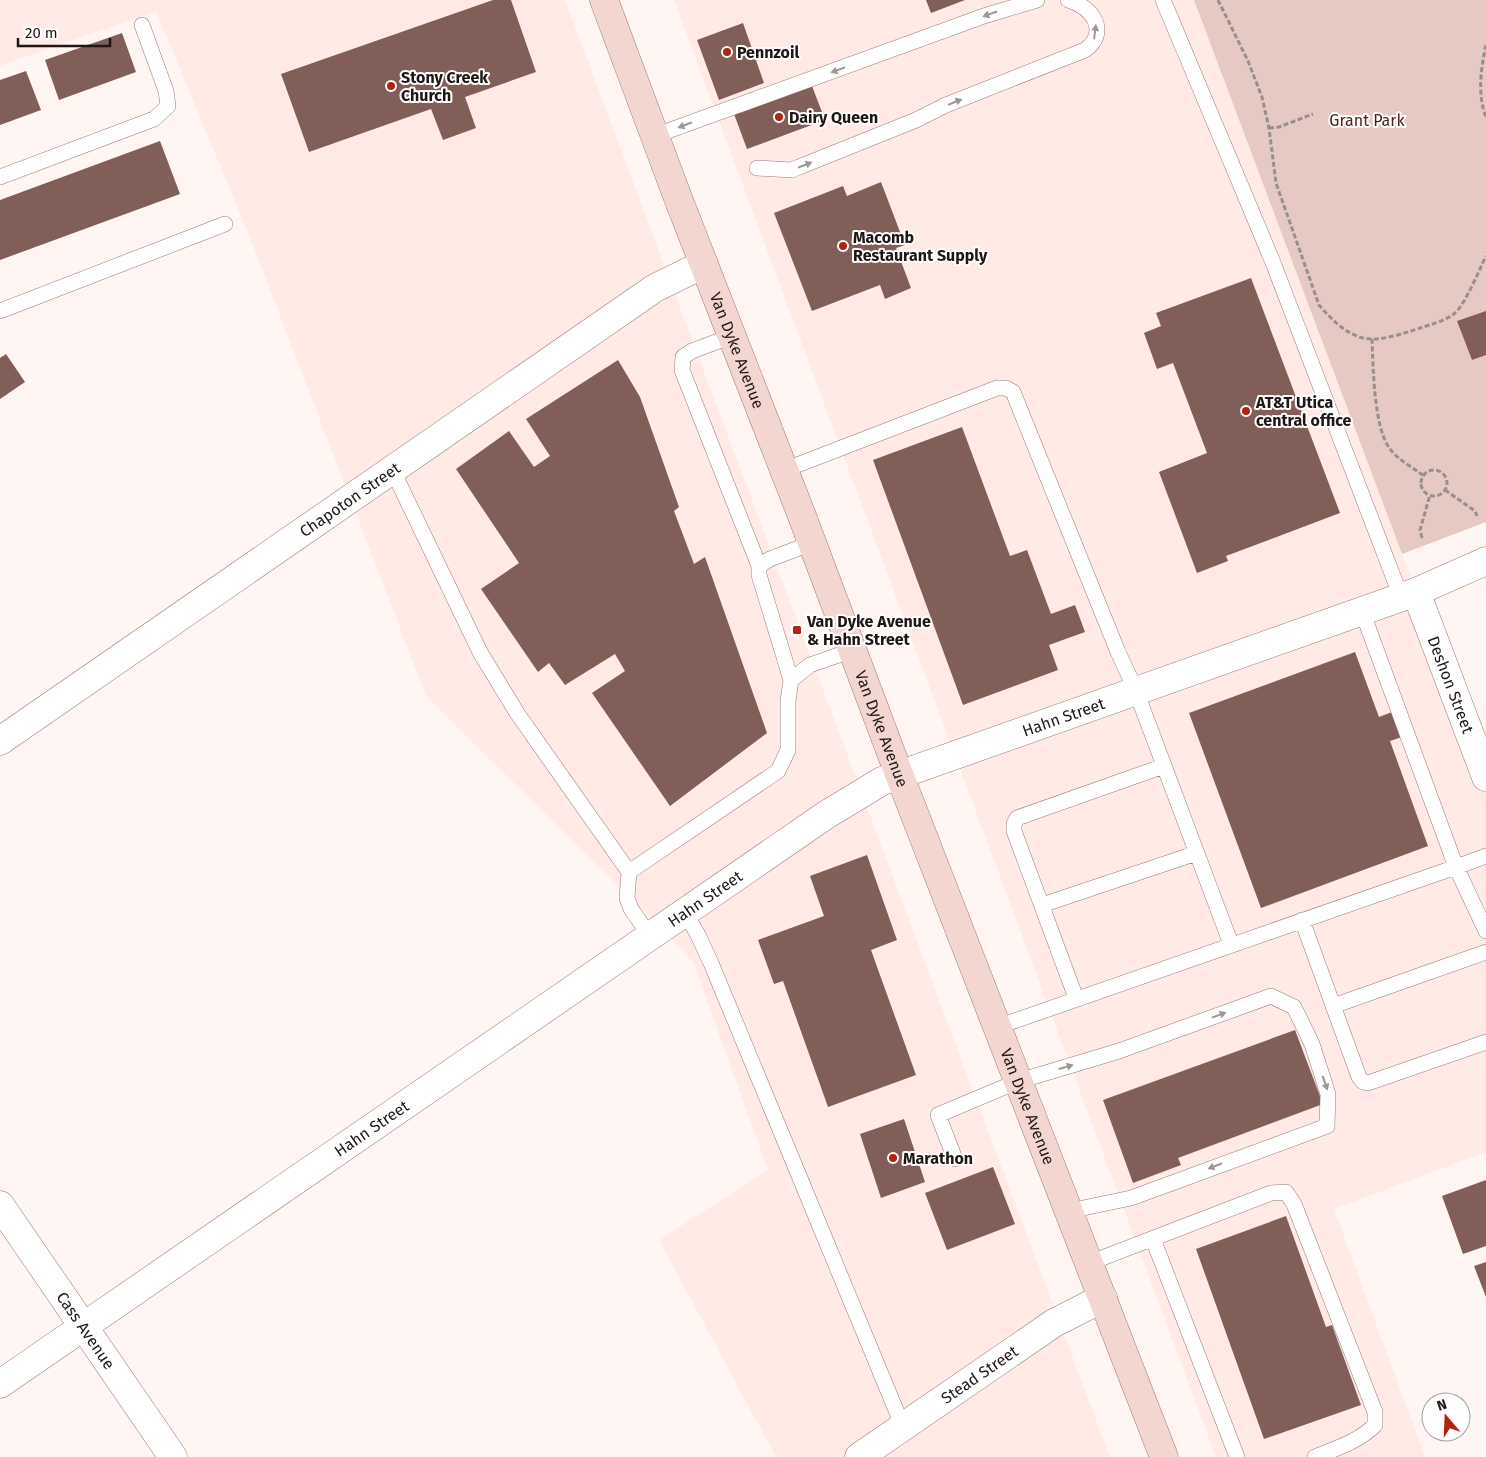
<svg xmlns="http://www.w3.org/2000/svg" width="1486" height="1457" font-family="'Fira Sans',sans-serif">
  <rect width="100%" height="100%" fill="#fff5f3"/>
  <!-- built -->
  <path fill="#ffeae6" d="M0 0H565L1110 1457H776L659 1240 768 1170 692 959 426 696 251 240 156 11 0 66Z
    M674 0H1194L1402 554 1486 762V1152L1334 1209 1425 1457H1216Z"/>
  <!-- green -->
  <path fill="#e6c9c3" d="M1194 0H1486V522L1402 554Z"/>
  <!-- building -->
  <path fill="#825e58" d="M493 0H511L536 72 465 97 476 128 443 140 431 109 309 152 281 74Z
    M926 0H965L931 13Z
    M743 23 764 83 719 100 697 40Z
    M122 33 136 72 59 100 45 60Z
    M26 71 41 110 0 125V80Z
    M812 86 825 120 747 149 734 114Z
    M160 141 180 194 0 260V200Z
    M881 182 905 245 896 248 911 288 885 299 880 285 812 311 774 213 843 186 847 196Z
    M1251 278 1340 513 1226 556 1228 561 1197 573 1159 472 1207 453 1173 363 1157 369 1144 333 1161 326 1156 313Z
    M1486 311V355L1472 360 1457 321Z
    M6 354 25 382 0 399V358Z
    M618 360 640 397 679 507 674 511 694 564 705 557 767 733 670 806 592 693 625 671 615 654 565 685 549 663 538 672 481 589 519 563 456 469 509 431 534 467 550 456 526 419Z
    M962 427 1010 556 1027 550 1051 614 1075 605 1085 632 1049 645 1058 670 963 705 873 460Z
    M1355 652 1379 717 1392 712 1402 737 1390 741 1428 846 1261 908 1189 713Z
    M867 855 897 940 871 950 916 1075 828 1107 783 981 774 984 758 940 824 916 810 876Z
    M1295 1030 1323 1104 1178 1158 1181 1165 1133 1183 1103 1100Z
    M904 1119 925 1182 881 1198 860 1134Z
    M993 1167 1015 1224 947 1250 925 1193Z
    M1486 1180V1246L1463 1254 1442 1196Z
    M1286 1216 1326 1327 1332 1325 1361 1405 1264 1439 1196 1249Z
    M1486 1262V1297L1474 1266Z"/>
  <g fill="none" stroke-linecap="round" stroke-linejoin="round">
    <!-- service casing -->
    <g stroke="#937c78" stroke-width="16">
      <path id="service" d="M1163 0 1272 260 1401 597
        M654 136 984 16 1037 0
        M757 168 792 170 799 167 916 120 946 105 1085 50C1110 32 1092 6 1068 0
        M0 177 154 119 168 106 166 91 142 25
        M0 311 225 224
        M732 336 692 351 683 357 682 370 759 566
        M784 470 997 388H1006L1013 392 1118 652 1136 691 1231 944
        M393 471 480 652 517 713 629 872 627 898 631 909 650 936
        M791 680 759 575V566L770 559 812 543
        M1486 856 1456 867 1486 931
        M629 872 778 771 788 750V701L791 680 810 665 853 650
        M1042 905 1197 853
        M685 912 698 935 711 963 903 1427
        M1302 920 1359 1077 1363 1082 1368 1083 1486 1042
        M1076 998 1014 831V824L1017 818 1164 766
        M1333 1006 1486 952
        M997 1027 1456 867 1362 611
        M955 1159 938 1115 1019 1081 1119 1051 1271 996 1294 1007 1312 1044 1328 1094 1327 1126 1131 1198 1069 1211
        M1153 1239 1237 1457
        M1089 1263 1271 1193 1286 1192 1294 1204 1375 1412V1425C1358 1442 1337 1448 1315 1457"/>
    </g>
    <!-- minor casing -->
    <g stroke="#937c78" stroke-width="29">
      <g id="minor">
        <path id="s1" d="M1416 592 1486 777"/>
        <path id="s2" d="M0 741 655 288 704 264"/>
        <path id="s3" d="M0 1384 826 815 882 781 1416 592 1486 561"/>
        <path id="s4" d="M859 1457 1054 1323 1103 1298"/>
      </g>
    </g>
    <!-- tertiary casing -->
    <g stroke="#937c78" stroke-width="29">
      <g id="tertiary">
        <path id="s5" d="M0 1205 173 1457"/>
      </g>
    </g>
    <!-- secondary casing -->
    <g stroke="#937c78" stroke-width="29">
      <g id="secondary">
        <path id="s6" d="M604 0 678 198 802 516 899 774 1164 1457"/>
      </g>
    </g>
    <!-- path -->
    <path stroke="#988f8d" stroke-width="3" stroke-dasharray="5 2.5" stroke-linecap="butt" d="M1218 0 1248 61 1262 97 1269 128 1276 183 1319 305C1332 320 1350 339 1372 339 1383 340 1409 332 1420 328 1432 324 1445 321 1455 313 1466 303 1479 270 1486 256
      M1486 45C1481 68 1477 94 1486 117
      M1269 128 1279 127 1313 114
      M1372 339C1373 367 1374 424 1388 446 1396 459 1412 467 1424 476
      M1421 483a13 13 0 1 1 26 0a13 13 0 1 1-26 0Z
      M1445 490 1475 511 1477 516
      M1422 538 1420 530 1430 495"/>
    <!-- service -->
    <use href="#service" stroke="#fff" stroke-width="15"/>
    <!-- minor -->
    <use href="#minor" stroke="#fff" stroke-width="28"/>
    <!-- tertiary -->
    <use href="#tertiary" stroke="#fff" stroke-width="28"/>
    <!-- secondary -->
    <use href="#secondary" stroke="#f4d6d1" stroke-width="28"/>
  </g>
  <!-- one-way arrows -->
  <defs><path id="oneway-solid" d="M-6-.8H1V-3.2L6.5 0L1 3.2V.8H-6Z" transform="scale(1.25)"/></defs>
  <g fill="#9a9796">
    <use href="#oneway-solid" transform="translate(990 14) rotate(161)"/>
    <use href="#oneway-solid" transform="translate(1095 32) rotate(-83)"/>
    <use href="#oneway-solid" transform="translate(838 70) rotate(160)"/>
    <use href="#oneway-solid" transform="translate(955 102) rotate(-22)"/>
    <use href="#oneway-solid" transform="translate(685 125) rotate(159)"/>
    <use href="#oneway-solid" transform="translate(805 165) rotate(-21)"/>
    <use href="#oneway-solid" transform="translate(1219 1015) rotate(-20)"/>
    <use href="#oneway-solid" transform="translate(1066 1067) rotate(-16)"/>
    <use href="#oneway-solid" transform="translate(1325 1083) rotate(71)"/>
    <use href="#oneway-solid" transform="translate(1215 1166) rotate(159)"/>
  </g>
  <!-- markers -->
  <g fill="#b12312" stroke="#fff" stroke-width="2">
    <circle cx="727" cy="52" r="5"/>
    <circle cx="391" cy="86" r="5"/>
    <circle cx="779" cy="117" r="5"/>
    <circle cx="843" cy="246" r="5"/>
    <circle cx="1246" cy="411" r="5"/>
    <rect x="792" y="625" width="10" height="10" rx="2.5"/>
    <circle cx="893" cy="1158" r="5"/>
  </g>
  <g text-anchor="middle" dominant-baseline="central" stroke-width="4" stroke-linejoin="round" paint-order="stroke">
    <!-- poi labels -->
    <g font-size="16" font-weight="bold" fill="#1f1715" stroke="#fff" text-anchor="start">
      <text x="737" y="52">Pennzoil</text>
      <text x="401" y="77">Stony Creek<tspan x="401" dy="18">Church</tspan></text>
      <text x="789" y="117">Dairy Queen</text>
      <text x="853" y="237">Macomb<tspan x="853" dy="18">Restaurant Supply</tspan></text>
      <text x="1256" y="402">AT&amp;T Utica<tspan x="1256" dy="18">central office</tspan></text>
      <text x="807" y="621">Van Dyke Avenue<tspan x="807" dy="18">&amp; Hahn Street</tspan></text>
      <text x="903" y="1158">Marathon</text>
    </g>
    <!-- park labels -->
    <g font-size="16" fill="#532018" stroke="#fff">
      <text x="1367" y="120">Grant Park</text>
    </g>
    <!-- street labels -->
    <g font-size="16" fill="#1f1715" stroke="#fff">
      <text stroke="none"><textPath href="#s6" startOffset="375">Van Dyke Avenue</textPath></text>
      <text stroke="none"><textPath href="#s2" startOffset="425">Chapoton Street</textPath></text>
      <text stroke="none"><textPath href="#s1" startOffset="99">Deshon Street</textPath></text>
      <text stroke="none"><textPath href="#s3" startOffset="1261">Hahn Street</textPath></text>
      <text stroke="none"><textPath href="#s6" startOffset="780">Van Dyke Avenue</textPath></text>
      <text stroke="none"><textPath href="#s3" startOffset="856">Hahn Street</textPath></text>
      <text stroke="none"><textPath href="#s6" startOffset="1185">Van Dyke Avenue</textPath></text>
      <text stroke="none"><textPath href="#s3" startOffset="451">Hahn Street</textPath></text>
      <text stroke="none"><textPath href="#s5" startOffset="152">Cass Avenue</textPath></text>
      <text stroke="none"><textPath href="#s4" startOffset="146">Stead Street</textPath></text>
    </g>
  </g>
  <!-- north arrow -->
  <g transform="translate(1446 1417) rotate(341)"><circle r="24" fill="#ffffff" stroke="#a5a2a1"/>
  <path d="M0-4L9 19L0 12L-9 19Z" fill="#b12312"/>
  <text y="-8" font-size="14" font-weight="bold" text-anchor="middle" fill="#1f1715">N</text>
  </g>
  <!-- scale -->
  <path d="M18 38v8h92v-8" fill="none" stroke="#1f1715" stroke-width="2.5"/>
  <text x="25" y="38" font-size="15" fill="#1f1715" stroke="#ffffff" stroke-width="4" paint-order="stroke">20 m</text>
</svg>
